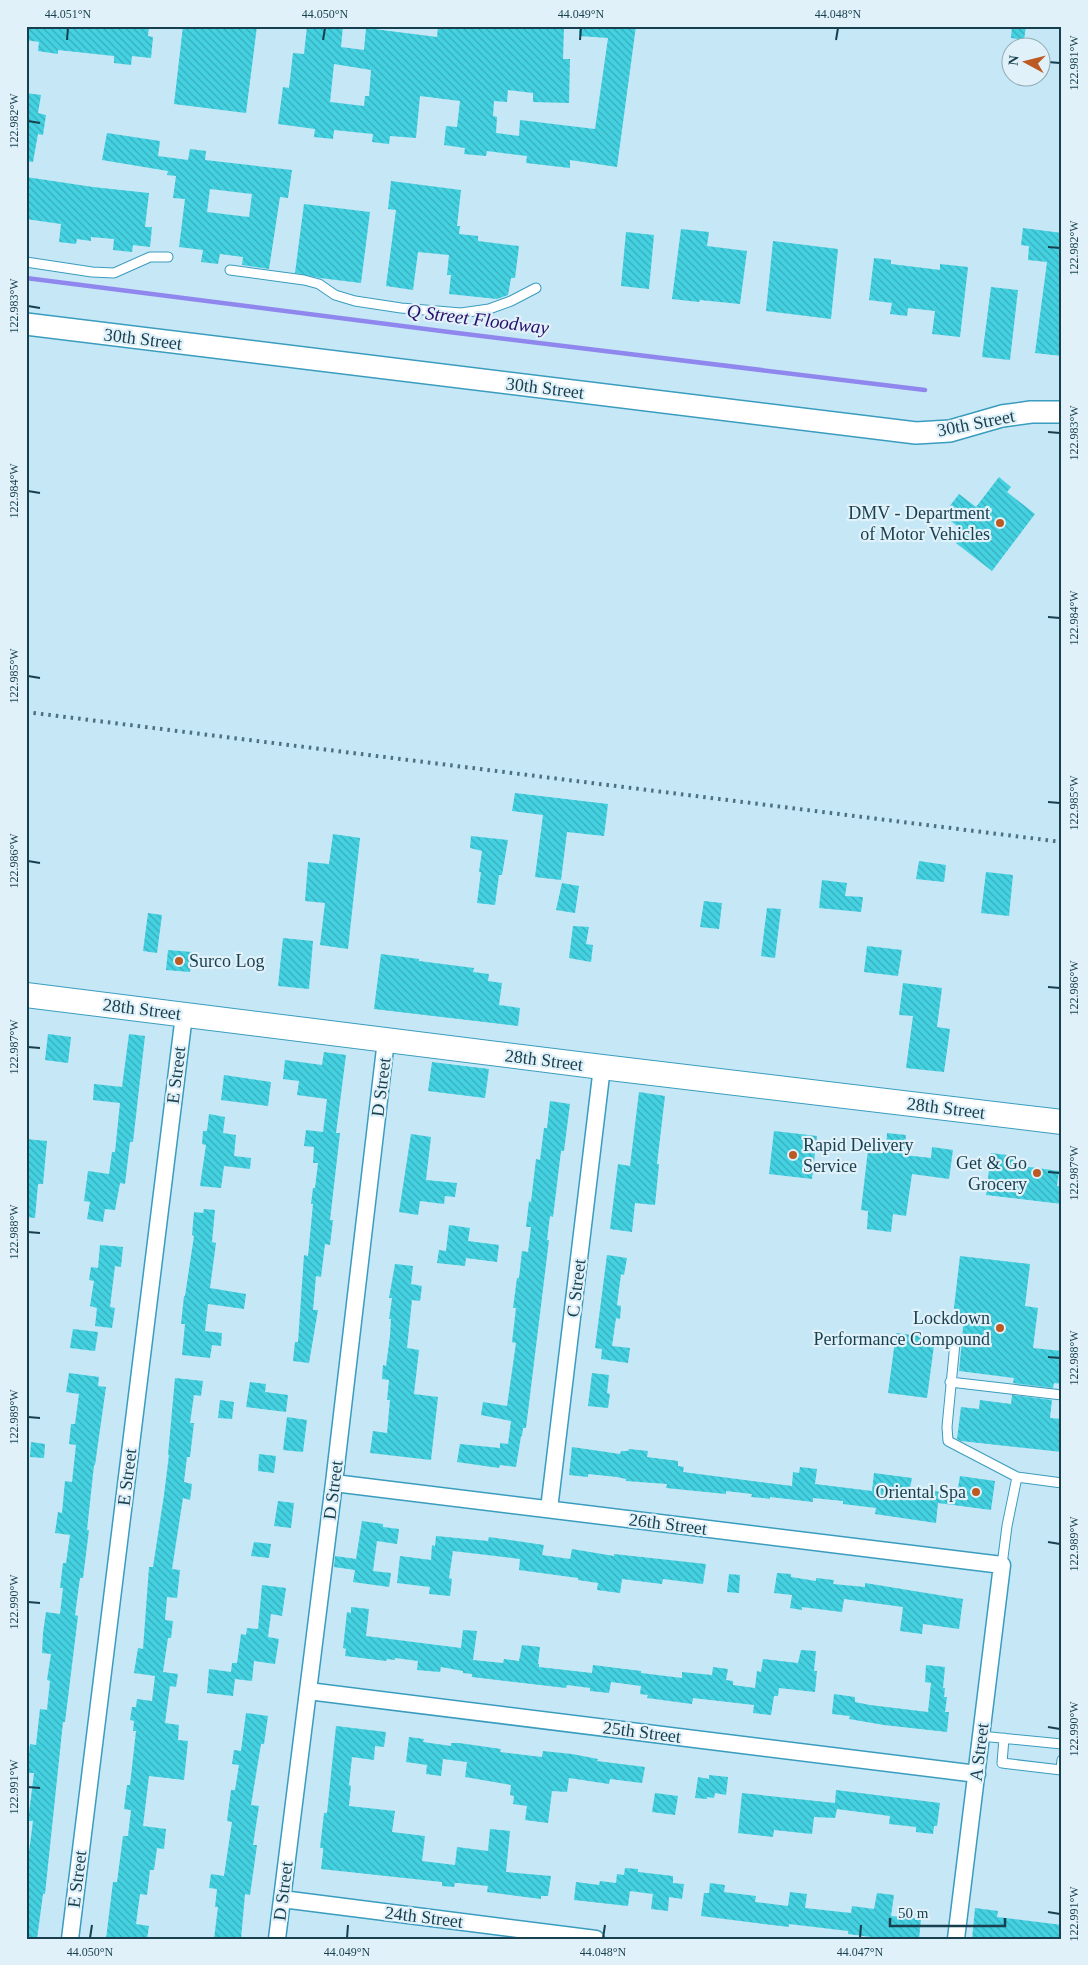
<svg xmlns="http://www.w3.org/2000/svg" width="1088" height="1965" font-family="'Times New Roman',serif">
  <defs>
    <pattern id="building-back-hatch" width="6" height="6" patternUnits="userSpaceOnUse" patternTransform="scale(1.25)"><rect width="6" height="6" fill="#44d2e2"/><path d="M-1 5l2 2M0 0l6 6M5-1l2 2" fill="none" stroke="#38acb9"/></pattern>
  </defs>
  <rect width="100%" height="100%" fill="#c5e7f6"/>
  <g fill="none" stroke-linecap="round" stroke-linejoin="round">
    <!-- stream -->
    <path stroke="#9087ee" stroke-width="4.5" d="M26 278 457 333 925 390"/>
  </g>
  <!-- building -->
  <path fill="url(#building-back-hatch)" fill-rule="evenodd" d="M26 26H149L148 36 153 37 151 58 132 56 131 65 114 63V56L58 50V54L38 51 39 42 26 40Z
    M183 26H257L246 113 174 104Z
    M307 26H343L341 47 364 50 366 28 437 37 438 26H564L563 59H570L569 103 533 102V93L508 90 507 102 494 101 493 116 497 117 496 133 519 136 520 120 595 129 608 38 579 36V26H636L617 167 570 160V168L526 163 527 156 487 151 486 156 464 154 465 148 444 145 446 126 457 127 460 101 420 96 416 138 390 136 389 144 372 142 373 134 334 130 333 139 314 137 315 129 278 124 283 87 289 88 293 53 304 54ZM334 64 371 70 369 96H365L364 106 330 102Z
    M1012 26H1026L1024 40 1011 38Z
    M26 93 41 95 38 113 46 115 43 135 38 134 33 162 26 161Z
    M107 133 160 141 158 156 188 160 190 149 206 151 205 160 292 170 288 198 280 197 269 269 242 265 243 257 220 254 218 264 201 262 203 250 179 247 185 199 173 198 176 176 167 175 168 171 102 160ZM210 189 252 194 249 217 207 212Z
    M26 177 93 187 149 193 145 227H152L150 247 133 245 132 252 113 250 114 239 91 237V241L77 239 76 244 59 242 61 224 26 219Z
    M391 181 461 190 457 226H460L459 234 478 236V241L519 246 515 278H511L508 295 497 299 449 294 451 275H447L449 255 418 252 413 290 386 286 396 210 388 209Z
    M304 204 370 212 361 283 320 278 295 273Z
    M1023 228 1062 233V356L1035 353 1047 262 1028 260 1029 246 1021 245Z
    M681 229 709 232 707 246 747 251 740 304 700 300 699 302 672 299Z
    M626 232 654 235 649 289 621 286Z
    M773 241 838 249 831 319 766 311Z
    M874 258 891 260V264L940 270V264L968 267 960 337 932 334 935 311 908 308 907 316 890 314 892 303 869 300Z
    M991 287 1018 290 1010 360 982 357Z
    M999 477 1011 487 1007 492 1035 514 992 571 956 543 965 532 943 515 959 494 976 507Z
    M515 793 608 804 604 836 567 832 561 880 535 877 543 815 512 811Z
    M333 834 360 838 348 949 320 945 325 903 305 901 308 862 329 864Z
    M471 836 508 840 502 875H499L495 905 477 903 481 872H479L482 851 470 848Z
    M919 861 946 865 944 882 916 879Z
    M986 872 1013 875 1009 916 981 913Z
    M822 880 847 883 845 896 863 897 861 912 819 908Z
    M562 883 579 886 575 913 556 910Z
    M704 901 722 903 719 929 700 927Z
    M767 908 781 909 775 958 761 956Z
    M148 913 162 915 157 953 143 951Z
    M573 926 589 927 586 944 593 945 591 962 569 958Z
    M283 938 313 941 309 989 278 986Z
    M867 946 902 950 898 976 864 972Z
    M168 950 192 952 190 972 166 970Z
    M381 954 419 959V961L474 968 473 972 489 974 488 981 502 983 499 1005 520 1008 518 1026 374 1009Z
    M903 983 942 988 937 1027 950 1029 944 1072 906 1068 913 1016 899 1015Z
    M48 1034 71 1037 68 1063 45 1060Z
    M129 1034 145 1036 133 1142H130L125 1184 120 1183 115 1210 105 1209 103 1222 87 1219 90 1202 84 1201 88 1171 109 1174 112 1152H115L120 1103 93 1100 94 1084 122 1087Z
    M324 1052 346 1055 336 1133H340L330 1220H333L330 1245 325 1244 321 1277 316 1276 313 1310H318L309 1363 293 1361 295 1342H298L304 1255 308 1256 313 1204H311L313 1188H315L318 1163H313L314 1147 304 1146 306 1130 323 1132 327 1099 297 1095 299 1081 283 1079 285 1060 322 1065Z
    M432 1062 489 1069 485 1098 428 1091Z
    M224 1075 271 1082 268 1106 221 1100Z
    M639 1092 665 1096 657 1164H659L655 1205 635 1203 632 1232 610 1229 618 1164 630 1166Z
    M550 1101 570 1104 564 1151H561L553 1217 550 1216 547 1240H549L526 1428H523L522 1436H521L516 1467 500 1465 499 1468 457 1462 460 1444 500 1448V1443L508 1444 511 1421 481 1415 483 1402 507 1406 516 1343 512 1342 516 1308H513L517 1278H519L522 1251 528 1252 531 1227H526L529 1201 531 1202 536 1159 540 1160 544 1128H547Z
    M209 1114 225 1117 223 1133 236 1135 234 1156 251 1158 250 1169 224 1166 221 1188 200 1186 206 1145 202 1144 203 1131H207Z
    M774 1131 817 1136 812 1179 769 1174Z
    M887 1133 906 1135 904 1155 931 1158 932 1147 953 1150 949 1179 912 1174 906 1216 893 1214 891 1232 867 1229 868 1211 861 1210 868 1150 886 1152Z
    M411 1134 431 1137 426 1180 457 1183 455 1197 445 1196 444 1204 420 1201 418 1215 399 1212Z
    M26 1139 47 1141 43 1184H38L35 1218 26 1217Z
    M991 1153 1015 1156 1014 1165 1059 1171 1057 1186 1062 1187V1204L986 1195Z
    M204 1209 215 1210 212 1242 216 1243 210 1288 246 1294 244 1309 208 1304 205 1331 222 1333 221 1346 212 1345 210 1358 182 1355 185 1324H181L184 1296H185L194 1236 192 1235 194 1212 203 1213Z
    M449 1225 470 1228 468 1241 499 1245 497 1262 466 1258 465 1266 437 1263 439 1250 446 1251Z
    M100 1245 123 1247 121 1267 115 1266 110 1307 115 1308 112 1328 95 1326 97 1308 90 1306 94 1281 89 1280 91 1267 98 1268Z
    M607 1255 627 1258 624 1275 621 1274 617 1305 621 1306 620 1319 616 1318 612 1346 630 1348 628 1363 601 1359 602 1349 595 1348Z
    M960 1256 1030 1264 1025 1306 1038 1308 1033 1348 1062 1351V1384L1054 1383 1053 1388 1013 1383 1014 1378 959 1371 964 1317 953 1316Z
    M395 1264 413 1266 411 1284 422 1286 420 1301 412 1300 407 1348 419 1350 414 1394 438 1397 431 1460 370 1453 373 1431 387 1433 390 1400H387L389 1380 382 1379 383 1365 386 1366 390 1336 391 1319H389L392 1298H389Z
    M73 1329 98 1332 95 1351 70 1348Z
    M896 1333 935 1338 927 1398 888 1393Z
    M69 1373 99 1377 98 1386 106 1387 95 1465H94L87 1530H89L83 1578H80L75 1615 78 1616 65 1722H63L45 1894H43L37 1939H26V1875L33 1821H28L34 1773H27L30 1744 36 1745 40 1709 47 1710 50 1681 47 1680 51 1654 42 1653 43 1633 46 1612 60 1614 63 1588H60L63 1563H66L70 1535 55 1533 58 1512 62 1513 65 1481 72 1482 76 1445 69 1444 71 1424H75L79 1394 66 1392Z
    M592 1373 609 1375 607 1393 610 1394 608 1408 588 1406Z
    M175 1378 203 1381 201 1396 194 1395 190 1423H194L190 1457H187L184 1482 192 1484 190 1500 183 1498 172 1569 180 1570 177 1598 167 1597 165 1620 173 1621 171 1638H168L163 1672 178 1674 176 1687 170 1686 165 1723 179 1725 178 1740 188 1741 184 1780 149 1776 143 1826 166 1829 164 1849 157 1848 154 1870H150L147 1895 140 1894 136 1924 149 1926 147 1939H106L113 1882H117L123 1836H128L131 1810 124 1809 127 1785H130L136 1731H133L134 1721 130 1720 132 1707H136L137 1699 152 1701 155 1676 134 1673 138 1648 143 1649 149 1567H153L164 1495 169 1455H168Z
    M250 1382 266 1384 265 1392 288 1395 286 1412 246 1407Z
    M1012 1395 1052 1400 1050 1418 1062 1419V1452L961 1441 957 1439 961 1407 979 1409 980 1400 1011 1404Z
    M220 1400 234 1402 232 1419 218 1418Z
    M287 1417 307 1420 303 1452 283 1450Z
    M31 1442 45 1444 44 1458 30 1457Z
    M572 1447 620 1454 621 1451H628L629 1449 648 1451 647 1457 678 1461V1466L684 1467 683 1472 792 1486 793 1472 799 1473 800 1467 817 1469 815 1484 872 1491 874 1473 912 1478 910 1488 957 1494 960 1476 995 1481 991 1510 938 1503 936 1523 875 1514 876 1508 843 1504V1501L813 1498V1502L770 1497V1499L763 1498 751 1497 752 1494 726 1491V1494L666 1488 667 1484 626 1481V1479L617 1477 588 1474V1477L569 1475Z
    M259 1454 276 1456 274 1473 258 1471Z
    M278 1501 294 1503 291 1528 274 1526Z
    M362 1521 383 1524V1527L399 1529 397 1544 377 1541 373 1571 391 1573 389 1587 353 1582 355 1570 334 1567 335 1556 356 1559Z
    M436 1536 488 1541 489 1537 544 1545 542 1555 570 1559 572 1549 614 1556V1554L706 1564 703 1584 663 1579 662 1584 622 1579 620 1593 597 1590 598 1583 578 1580V1578L519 1570 520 1559 453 1551 449 1578 452 1579 450 1596 429 1594 430 1587 397 1583 400 1556 431 1560 432 1545 435 1546Z
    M254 1542 271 1544 269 1558 251 1556Z
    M777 1573 791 1574V1577L816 1581V1578L834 1580 833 1584 865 1587V1583L963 1599 959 1629 923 1624 922 1634 900 1631 903 1607 844 1599 842 1612 802 1607V1610L790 1608 792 1595 774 1593Z
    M729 1574 740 1575 739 1593 727 1592Z
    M262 1585 286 1588 282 1616 271 1614 268 1637 279 1639 275 1664 254 1661 252 1681 235 1679 233 1696 207 1693 209 1669 231 1672 232 1663H237L241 1634 246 1635 247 1628 258 1629Z
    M351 1607 369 1609 366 1636 461 1648 463 1630 477 1631 473 1660 503 1663 504 1659 519 1661 522 1645 540 1647 538 1664H539V1667L592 1673 593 1665 641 1671V1673L682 1678V1672L712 1675 713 1667 728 1669 726 1680 733 1681V1685L755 1688 757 1671 761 1672 763 1659 798 1663 801 1650 816 1651 814 1671H817L815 1692 779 1688 778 1696H774L771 1715 753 1713 754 1705 693 1698 692 1704 647 1698 648 1695 640 1694 641 1686 611 1682 609 1693 590 1691V1688L567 1685 566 1688 472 1677V1674L463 1673V1671L441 1667 440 1672 417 1670 418 1661 395 1658V1660L387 1659 386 1661 345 1656 346 1649 343 1648 347 1612 351 1613Z
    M926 1665 945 1667 943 1688H945L944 1697H947L945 1712H949L947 1732 884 1725 849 1719 850 1716 832 1714 834 1694 855 1697V1702L870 1705 928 1712 931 1683 925 1682Z
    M246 1713 268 1716 264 1744H261L251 1805 259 1806 253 1845H257L250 1895 245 1894 241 1939H214L218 1907H215L217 1889 209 1888 211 1874 224 1876 232 1822 227 1821 231 1790H235L239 1765 232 1764 234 1750 241 1751Z
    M336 1726 386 1732 384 1747 375 1746 374 1760 352 1757 349 1785 351 1786 349 1806 395 1811 392 1832 425 1836 422 1861 455 1865 457 1847 488 1851 490 1829 510 1831 506 1872 551 1876 548 1896H541V1899L487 1892 488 1886 458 1883H455L454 1887 442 1886V1882L321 1869 323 1852V1848H320L324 1813H327Z
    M409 1737 424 1739 423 1742 451 1746V1743H459L501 1749 500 1752 542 1757 543 1751 572 1754 598 1759 597 1761 645 1767 642 1783 610 1779 609 1784 569 1778 567 1792 552 1791 548 1823 525 1820 527 1806 513 1804 514 1796 510 1795 511 1785 465 1777 467 1762 443 1759 441 1776 426 1774 427 1765 406 1762Z
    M709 1775 728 1777 726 1795 715 1793 714 1798 707 1797V1799L695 1798 698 1777 709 1779Z
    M836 1790 940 1803 937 1826H934L933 1834 916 1832V1827L889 1824 890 1816 837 1809 835 1818 814 1817 812 1834 774 1830 773 1837 738 1833 742 1793 835 1803Z
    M655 1793 678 1796 675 1815 652 1812Z
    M625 1868 638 1869V1872L673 1876V1883L684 1884 682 1899 669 1897 668 1911 651 1909 653 1894 630 1891 628 1906 574 1900 576 1882 599 1885 600 1881 616 1883 617 1874 624 1875Z
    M710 1883 725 1885 724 1892 756 1896 755 1902 788 1906 790 1892 807 1894 805 1908 851 1913 852 1906 874 1909 877 1893 894 1895 891 1916 921 1919 919 1939H886L848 1934V1931L789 1924V1927L701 1916 704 1893H709Z
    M975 1908 998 1911 997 1917 1062 1925V1939H972Z"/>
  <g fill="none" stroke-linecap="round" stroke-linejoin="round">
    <!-- service casing -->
    <g stroke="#3a9cbe" stroke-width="11">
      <path id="service" d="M26 262 92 272 114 273 150 257H168
        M230 270 304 280 319 284 335 295 355 301 401 308 461 313 489 309 511 301 536 288
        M955 1343 947 1427 948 1441 1017 1477 1062 1483
        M950 1382 1062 1395
        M1002 1565 1007 1526 1017 1477
        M981 1736 1062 1744
        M1004 1738 1002 1763 1061 1770 1062 1760"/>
    </g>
    <!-- minor casing -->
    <g stroke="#3a9cbe" stroke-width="19">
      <path id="minor" d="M334 1483 1002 1565 956 1939
        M549 1509 602 1067
        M308 1691 977 1774
        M282 1899 596 1939
        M70 1939 184 1015
        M277 1939 334 1483 386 1040"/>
    </g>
    <!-- tertiary casing -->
    <g stroke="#3a9cbe" stroke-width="24">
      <path id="tertiary" d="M26 324 916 433 950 431 1002 416 1031 412H1062"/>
    </g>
    <!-- secondary casing -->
    <g stroke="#3a9cbe" stroke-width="26">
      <path id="secondary" d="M26 995 602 1067 1062 1122"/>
    </g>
    <!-- service -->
    <use href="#service" stroke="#fff" stroke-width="9"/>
    <!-- minor -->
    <use href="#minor" stroke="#fff" stroke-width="16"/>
    <!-- tertiary -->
    <use href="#tertiary" stroke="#fff" stroke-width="21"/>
    <!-- secondary -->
    <use href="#secondary" stroke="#fff" stroke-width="24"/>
    <!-- rail -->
    <path stroke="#4c7281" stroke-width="4" stroke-dasharray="2.5 5" stroke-linecap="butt" d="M26 712 1062 842"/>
  </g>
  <!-- ticks -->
  <path fill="none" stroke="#173f4e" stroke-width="2" d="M67 40 68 28M323 40 325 28M580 40 581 28M836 40 838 28M1048 62 1060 63M28 121 40 123M1048 247 1060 248M28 306 40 308M1048 432 1060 433M28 491 40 493M1048 617 1060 618M28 676 40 678M1048 802 1060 803M28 861 40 863M1048 987 1060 988M28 1047 40 1048M1048 1172 1060 1173M28 1232 40 1233M1048 1357 1060 1358M28 1417 40 1418M1048 1542 1060 1544M28 1602 40 1603M1048 1727 1060 1729M28 1787 40 1788M1048 1912 1060 1914M90 1938 92 1925M347 1938 348 1925M603 1938 605 1925M860 1938 861 1925"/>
  <!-- markers -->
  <g fill="#bd5a24" stroke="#e0f1f9" stroke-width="2">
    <circle cx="1000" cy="523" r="5"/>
    <circle cx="179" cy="961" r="5"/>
    <circle cx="793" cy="1155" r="5"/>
    <circle cx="1037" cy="1173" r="5"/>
    <circle cx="1000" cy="1328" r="5"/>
    <circle cx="976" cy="1492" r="5"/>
  </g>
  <g text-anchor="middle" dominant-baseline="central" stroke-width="4.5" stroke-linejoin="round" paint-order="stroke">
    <!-- street labels -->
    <g font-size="18" fill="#173f4e" stroke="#e0f1f9">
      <text transform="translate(143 339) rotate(7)">30th Street</text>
      <text transform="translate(545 388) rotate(7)">30th Street</text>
      <text transform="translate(976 423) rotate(-11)">30th Street</text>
      <text transform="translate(142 1009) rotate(7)">28th Street</text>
      <text transform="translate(544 1060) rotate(7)">28th Street</text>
      <text transform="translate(176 1075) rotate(-83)">E Street</text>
      <text transform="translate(381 1087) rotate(-83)">D Street</text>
      <text transform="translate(946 1108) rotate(7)">28th Street</text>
      <text transform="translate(576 1288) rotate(-83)">C Street</text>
      <text transform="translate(127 1477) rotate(-83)">E Street</text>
      <text transform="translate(333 1490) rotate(-83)">D Street</text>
      <text transform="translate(668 1524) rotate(7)">26th Street</text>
      <text transform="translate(642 1732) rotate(7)">25th Street</text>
      <text transform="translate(979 1752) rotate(-83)">A Street</text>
      <text transform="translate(77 1879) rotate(-83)">E Street</text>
      <text transform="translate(283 1891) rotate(-83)">D Street</text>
      <text transform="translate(424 1917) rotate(7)">24th Street</text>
    </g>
    <!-- poi labels -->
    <g font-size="18" fill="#173f4e" stroke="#e0f1f9" text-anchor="end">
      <text x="990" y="513">DMV - Department<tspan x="990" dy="21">of Motor Vehicles</tspan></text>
      <text x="189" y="961" text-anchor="start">Surco Log</text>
      <text x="803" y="1145" text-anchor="start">Rapid Delivery<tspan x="803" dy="21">Service</tspan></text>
      <text x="1027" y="1163">Get &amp; Go<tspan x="1027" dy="21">Grocery</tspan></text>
      <text x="990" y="1318">Lockdown<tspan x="990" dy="21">Performance Compound</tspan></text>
      <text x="966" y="1492">Oriental Spa</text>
    </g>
    <!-- water labels -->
    <g font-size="19" font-style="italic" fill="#290e6b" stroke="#e0f1f9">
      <text transform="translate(478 319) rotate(7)">Q Street Floodway</text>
    </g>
  </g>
  <!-- border -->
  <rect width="1088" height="1965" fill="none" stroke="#e0f1f9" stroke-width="55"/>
  <!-- north arrow -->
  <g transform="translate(1026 62) rotate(277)"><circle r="24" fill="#e0f1f9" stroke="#90aab5"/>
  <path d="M0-4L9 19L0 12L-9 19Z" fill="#bd5a24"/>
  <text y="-8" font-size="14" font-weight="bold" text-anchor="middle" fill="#173f4e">N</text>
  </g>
  <!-- scale -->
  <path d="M890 1918v8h115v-8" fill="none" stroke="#173f4e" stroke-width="2.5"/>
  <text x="898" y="1918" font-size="15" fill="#173f4e" stroke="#e0f1f9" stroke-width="4" paint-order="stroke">50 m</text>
  <rect x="28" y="28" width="1032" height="1910" fill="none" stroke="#173f4e" stroke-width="2"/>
  <g font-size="12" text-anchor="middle" fill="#173f4e">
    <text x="68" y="18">44.051°N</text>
    <text x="325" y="18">44.050°N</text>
    <text x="581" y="18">44.049°N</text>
    <text x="838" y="18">44.048°N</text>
    <text transform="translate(1074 63) rotate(-90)" y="4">122.981°W</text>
    <text transform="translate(14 121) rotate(-90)" y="4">122.982°W</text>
    <text transform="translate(1074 248) rotate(-90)" y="4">122.982°W</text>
    <text transform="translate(14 306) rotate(-90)" y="4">122.983°W</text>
    <text transform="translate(1074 433) rotate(-90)" y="4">122.983°W</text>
    <text transform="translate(14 491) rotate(-90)" y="4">122.984°W</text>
    <text transform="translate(1074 618) rotate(-90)" y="4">122.984°W</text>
    <text transform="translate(14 676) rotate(-90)" y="4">122.985°W</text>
    <text transform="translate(1074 803) rotate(-90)" y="4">122.985°W</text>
    <text transform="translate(14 861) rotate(-90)" y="4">122.986°W</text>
    <text transform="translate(1074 988) rotate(-90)" y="4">122.986°W</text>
    <text transform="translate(14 1047) rotate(-90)" y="4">122.987°W</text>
    <text transform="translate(1074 1173) rotate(-90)" y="4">122.987°W</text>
    <text transform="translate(14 1232) rotate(-90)" y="4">122.988°W</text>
    <text transform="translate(1074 1358) rotate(-90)" y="4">122.988°W</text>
    <text transform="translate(14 1417) rotate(-90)" y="4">122.989°W</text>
    <text transform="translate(1074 1544) rotate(-90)" y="4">122.989°W</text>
    <text transform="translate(14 1602) rotate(-90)" y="4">122.990°W</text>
    <text transform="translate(1074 1729) rotate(-90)" y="4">122.990°W</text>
    <text transform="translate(14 1787) rotate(-90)" y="4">122.991°W</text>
    <text transform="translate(1074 1914) rotate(-90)" y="4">122.991°W</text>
    <text x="90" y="1956">44.050°N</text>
    <text x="347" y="1956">44.049°N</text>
    <text x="603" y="1956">44.048°N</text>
    <text x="860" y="1956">44.047°N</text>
  </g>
</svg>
